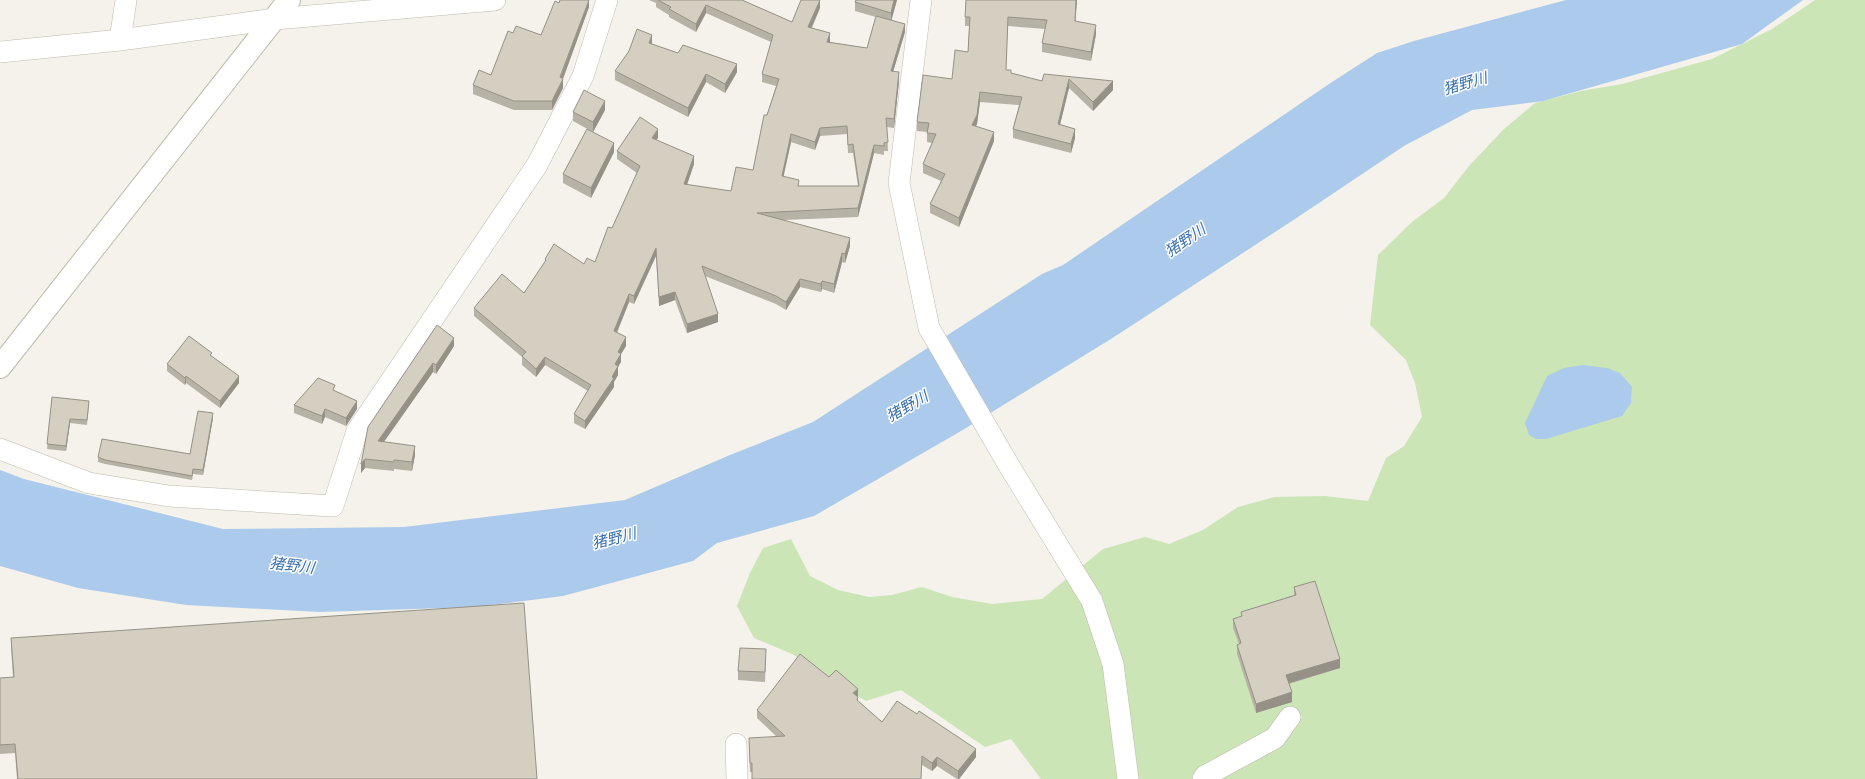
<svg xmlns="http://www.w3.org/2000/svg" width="1865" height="779" font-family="Arial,'Noto Sans JP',sans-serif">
  <rect width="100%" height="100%" fill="#f4f2ea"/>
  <!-- green -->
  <path fill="#cbe5b6" d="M1815 0H1865V779H1041L1011 739 985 747 901 690 866 701 792 654 754 638 737 606 750 573 763 548 791 539 810 576 838 590 869 597 892 595 922 587 952 597 992 604 1042 599 1103 549 1145 537 1169 544 1203 530 1238 507 1275 497 1325 496 1368 501 1386 458 1404 446 1422 417 1415 383 1406 360 1370 325 1378 255 1412 222 1444 198 1469 166 1503 130 1535 103 1581 91 1622 84 1712 59 1772 29Z"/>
  <!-- water -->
  <path fill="#accbec" d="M1566 0H1803L1742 44 1543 101 1472 110 1404 146 1295 219 1111 339 961 431 814 516 717 543 693 561 563 596 475 607 320 612 186 605 78 588 0 566V470L24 479 223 529 404 527 625 500 730 455 813 422 1042 274 1063 265 1329 84 1377 53 1414 41Z
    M1583 365 1607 368 1620 373 1632 387 1631 403 1622 416 1546 439H1536L1529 435 1525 423 1547 376 1564 368Z"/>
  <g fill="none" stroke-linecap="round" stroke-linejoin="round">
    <!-- minor casing -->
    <g stroke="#bfbbad" stroke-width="22">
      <path id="minor" d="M921 0 899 183 929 328 1008 464 1092 601 1113 664 1128 779
        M120 40 126 0
        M0 52 120 40 275 19 495 0
        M0 449 89 483 169 496 333 506 357 431 537 165 583 76 607 0
        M736 744 737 779
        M1203 779 1205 776 1275 738 1290 717"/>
    </g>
    <!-- tertiary casing -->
    <g stroke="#bfbbad" stroke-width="24">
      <path id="tertiary" d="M0 367 289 0"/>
    </g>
    <!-- minor -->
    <use href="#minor" stroke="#fff" stroke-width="21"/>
    <!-- tertiary -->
    <use href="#tertiary" stroke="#fff" stroke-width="22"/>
  </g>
  <!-- wall -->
  <path fill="#b7b2a6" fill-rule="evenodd" d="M589 0V7L563 79V88L552 110H514L473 94V85L491 75 513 33 541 35 559 3Z
    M649 0H742L792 22 820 8 812 28 829 42 867 48 876 17 855 11V2L856 0H897L891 20 905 32 893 71 899 81 894 128 887 127 888 151H884V155L874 153 858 217 784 220 850 246 845 263 842 262 834 293 822 289 821 292 800 287 786 310 776 304 705 276 718 322 687 333 675 300 659 306 656 256 634 304 629 302 617 333 626 346 621 354V362L618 366V375L614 382V387L585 429 574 423V414L588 391 545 365 536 377 522 365V357L474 316V308L524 293 545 263V259L584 264 595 262 612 228 637 173 617 159V151L658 138 656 140 694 164 687 185 731 191 753 170 767 115 776 86 762 82V74L771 42 706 13 696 32 669 17V15L656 7V3ZM847 134 848 153H853L858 186H799L783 176 791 142 815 150 820 136Z
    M1077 0 1075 21 1096 34 1091 61 1042 52V43L1045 29 1008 26 1006 70 1011 73 1042 81 1044 74 1113 90 1093 111 1069 88 1060 124 1075 138 1071 153 1013 138V129L1019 105 980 102 977 124 976 126 994 141 959 227 930 213V204L941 181 923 173V164L932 143 927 142V132L917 131V122L952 79 968 52 969 26H965V17Z
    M652 44 678 53 737 72 725 93 706 82 688 117 615 80V71Z
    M605 110 593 132 573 121V112Z
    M614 152 591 198 563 183V174Z
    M437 325 454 346 436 374 433 372 384 442 415 455 412 471 394 469V471L365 468 361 473V464Z
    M212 356 239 383 220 408 186 383 185 385 167 371V364Z
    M335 391 357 409 346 426 325 417 322 424 294 413V405Z
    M52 397 89 405 87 425 70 423 66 451 47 449Z
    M213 418 203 475 193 474 192 480 105 464 98 462V457L190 454Z
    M1294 587 1340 668 1289 684 1292 702 1256 713 1237 654V645L1239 644 1233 628V619L1241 616V612L1294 595Z
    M11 638 537 779H17L15 753 0 754V678L13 677 11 647Z
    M766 658 765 682 738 680V671Z
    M829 677 858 697V701L882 722 976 757 959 779H957L937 766 932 771 922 765 750 772 749 747 777 737 757 718V710Z"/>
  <!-- shaded-wall -->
  <path fill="#959187" d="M589 0V7L561 84 563 79V88L552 110V101Z
    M820 0V8L808 35V27Z
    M894 0H897L891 22V13Z
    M1076 0H1077L1075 30V21Z
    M706 5V13L696 32V24Z
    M905 24V32L891 79V71Z
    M1096 25V34L1091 61V52Z
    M830 33V42L827 50V42Z
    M652 35V43L649 51V43Z
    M737 64V72L725 93V84Z
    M899 72V81L894 128V119Z
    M706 74V82L688 117V108Z
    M1069 79V88L1058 133V124Z
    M1113 81V90L1093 111V102Z
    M980 92V102L977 124 972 134V125Z
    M605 101V110L593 132V122Z
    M820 128V136L815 150V142Z
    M658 129V138L652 146V138Z
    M1075 129V138L1071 153V144Z
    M994 132V141L959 227V218Z
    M791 134V142L782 184V176Z
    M614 143V152L591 198V188Z
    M874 145V153L858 217V208Z
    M694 156V164L684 193V184Z
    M850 238V246L845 263V254Z
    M656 248V256L634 304V296Z
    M842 253V262L834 293V284Z
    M800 279V287L786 310V302Z
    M822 281V289L821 292V284Z
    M675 292V300L659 306V297Z
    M629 294V302L614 339V331Z
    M718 314V322L687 333V324Z
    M626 337V346L621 354V362L618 367V366V375L614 382V387L585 429V421L612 377 618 352Z
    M454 338V346L436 374V365Z
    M545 357V365L536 377V369Z
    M433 363V372L378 450V441Z
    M186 376V383L185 385V378Z
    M239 376V383L220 408V401Z
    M357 401V409L346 426V418Z
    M325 409V417L322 424V416Z
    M213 413V418L203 475V470Z
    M70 419V423L66 451V446Z
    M415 446V455L412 471V462Z
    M365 459V468L361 473V464Z
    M1340 659V668L1286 684V675Z
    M858 689V697L853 693Z
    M1292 692V702L1256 713V704Z
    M976 749V757L959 779H958V771Z
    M937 757V766L932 771V763Z"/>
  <!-- building -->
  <path fill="#d5cfc1" stroke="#959187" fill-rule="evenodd" d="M560 0H589L560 77 563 79 552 101H514L473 85 479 70 491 75 508 31 513 33 516 26 541 35 555 1 559 3Z
    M658 0H742L792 22 801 0H820L808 27 830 33 827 42 867 48 876 16 905 24 891 71 899 72 894 119 886 118 888 142 884 143V146L874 145 858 208 757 213 850 238 845 254 842 253 834 284 822 281 821 284 800 279 786 302 776 296 702 266 718 314 687 324 675 292 659 297 656 248 634 296 629 294 614 331 626 337 618 352 621 354 615 364 618 366 612 377 614 378 585 421 574 414 591 385 545 357 536 369 522 356 526 352 474 308 502 274 524 293 546 260 545 259 554 244 584 264 587 258 595 262 608 227 612 228 640 166 617 151 640 117 658 129 652 138 694 156 684 184 731 191 736 167 753 170 764 115H767L779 79 762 74 773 35 706 5 696 24 669 9 671 7ZM847 126 848 145 853 144 859 186H798L799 180 782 176 791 134 815 142 820 128Z
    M856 0H894L891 13 855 2Z
    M966 0H1076L1075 21 1096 25 1091 52 1042 43 1047 20 1008 17 1006 70H1011V73L1042 81 1044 74 1113 81 1093 102 1069 79 1058 124 1075 129 1071 144 1013 129 1022 97 980 92 977 115 972 125 994 132 959 218 930 204 945 174 923 164 936 134 927 133 929 123 917 122 923 75 952 79 955 50 968 52 970 17H965Z
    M637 29 652 35 649 43 678 53 683 45 737 64 725 84 706 74 688 108 615 71 629 51Z
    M584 90 605 101 593 122 573 112Z
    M587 129 614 143 591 188 563 174Z
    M437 325 454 338 436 365 433 363 378 441 415 446 412 462 394 460V462L365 459 361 464 368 427Z
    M189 336 212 353 210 355 239 376 220 401 186 376 185 378 167 364Z
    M318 378 335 385 333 390 357 401 346 418 325 409 322 416 294 405Z
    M52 397 89 401 87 420 70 419 66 446 47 444Z
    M198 411 213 413 203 470 193 469 192 476 105 460 98 457 102 439 190 454Z
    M1315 581 1340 659 1286 675 1292 692 1256 704 1237 645 1241 643 1233 619 1242 616 1241 612 1296 595 1294 587Z
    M524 603 537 779H18L15 744 0 745V678L14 677 11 638Z
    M740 648 766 649 765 672 738 671Z
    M800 654 829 677 836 670 858 689 853 693 858 697 857 700 882 722 897 701 917 714 919 711 976 749 958 771 937 757 932 763 922 756 921 779H752V763H750L749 738 785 736 757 710Z"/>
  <g text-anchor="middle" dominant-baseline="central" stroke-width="3" stroke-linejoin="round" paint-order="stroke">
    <!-- water labels -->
    <g font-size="15" font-style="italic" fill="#3970ad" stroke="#fff">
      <text transform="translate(1465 83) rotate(-16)">猪野川</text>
      <text transform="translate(1185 240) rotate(-34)">猪野川</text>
      <text transform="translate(907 406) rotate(-30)">猪野川</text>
      <text transform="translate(614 538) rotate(-14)">猪野川</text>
      <text transform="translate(292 565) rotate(7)">猪野川</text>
    </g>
  </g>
</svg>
